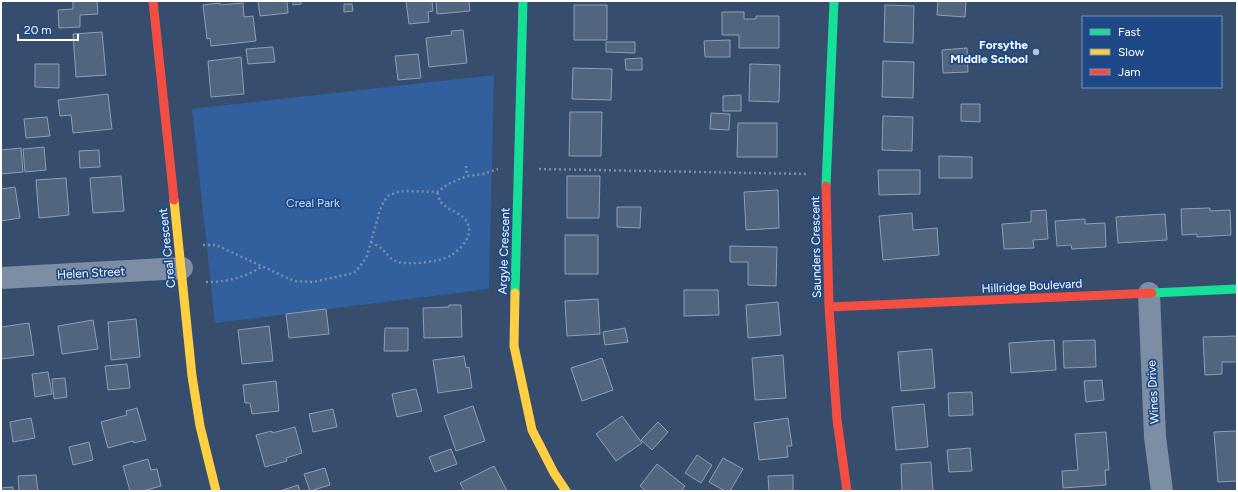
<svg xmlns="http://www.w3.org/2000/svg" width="1238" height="492" font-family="Figtree,sans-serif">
  <rect width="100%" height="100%" fill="#364d6e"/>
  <!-- park -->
  <path fill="#325f9d" d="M494 75 489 289 215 323 192 109Z"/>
  <!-- building -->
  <path fill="#52657f" stroke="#909eb2" d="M73 1H97L98 14 80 15V27L59 28 58 10 73 9Z
    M258 1H287L288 13 260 16Z
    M293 1H301V4L293 5Z
    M406 1H432L433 11 428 12 429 22 409 24Z
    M436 1H469L470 11 437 14Z
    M938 1H966L965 17 937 15Z
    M220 3V5L243 3 244 17 253 16 256 41 211 46 210 38 207 39 203 5Z
    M344 4H352L353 11 344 12Z
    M574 5H607V40H574Z
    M885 5 914 6 913 43 884 42Z
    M722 12H744V19H756V16H779V48H739V35H722Z
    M463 30 467 63 429 67 426 38 452 35 451 31Z
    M102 32 106 75 76 77 73 34Z
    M730 40V57H705L704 41Z
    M606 42H635V53L606 52Z
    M273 47 275 62 248 64 246 49Z
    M967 48 968 72 943 73 942 50Z
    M418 54 421 78 398 80 395 56Z
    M241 57 244 94 211 97 208 61Z
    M642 58V70H626L625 59Z
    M883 61 914 62 913 98 882 97Z
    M35 64H59V88L35 87Z
    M750 64 780 65 779 102 749 101Z
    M573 68 612 69 611 100 572 99Z
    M108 94 112 129 73 133 71 115 60 116 58 100Z
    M741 95V111H723V96Z
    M961 104H980V122L961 121Z
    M570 112H602L601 156H569Z
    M711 113 730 114 729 130 710 129Z
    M883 116 913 117 912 151 882 150Z
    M47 117 50 136 26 138 24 119Z
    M738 123H777V157H737Z
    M44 147 46 170 25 172 23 149Z
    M21 148 23 172 1 174V150Z
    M99 150 100 167 80 168 79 151Z
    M939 156 972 157V178H939Z
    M878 170H920V194L879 195Z
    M121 176 124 211 93 213 90 178Z
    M567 176H600L599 218H567Z
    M66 178 69 215 39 218 36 180Z
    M15 187 20 218 1 221V189Z
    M778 190 779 228 746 230 744 192Z
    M617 207H641L640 228 617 227Z
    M1210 208V211L1230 210 1231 235 1197 237V234L1182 235 1181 209Z
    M1046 210 1048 239 1033 240 1034 248 1004 249 1002 224 1031 222V211Z
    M912 213 913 230 937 228 939 255 883 260 879 216Z
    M1165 214 1167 240 1118 243 1116 217Z
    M1085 219V224L1105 223 1106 247 1072 249 1071 245 1057 246 1055 221Z
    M565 235H598V274H565Z
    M730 246 777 247 776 286 748 285V262H730Z
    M684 290H718L719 315 684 316Z
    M598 299 600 334 567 336 565 301Z
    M778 302 781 335 748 338 746 305Z
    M449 305H461L462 337 424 338 423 308 449 307Z
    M326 309 329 334 289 338 286 314Z
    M136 319 140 357 111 360 108 322Z
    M93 320 98 349 62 354 58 326Z
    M29 323 34 355 1 359V327Z
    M269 326 273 361 242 364 238 330Z
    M385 328H408V351H384Z
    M625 328 628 342 605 345 603 332Z
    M1237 336V362H1222V374L1205 375 1203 337Z
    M1054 340 1056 370 1011 373 1009 343Z
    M1095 340 1096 367 1064 368 1063 341Z
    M932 349 935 388 901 391 898 352Z
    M783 355 786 398 755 400 752 358Z
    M464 356 466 368 469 367 472 388 438 393 433 360Z
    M602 358 613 390 582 401 571 368Z
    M127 364 130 388 108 390 105 366Z
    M48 372 52 394 35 397 32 374Z
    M65 378 67 397 54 399 52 379Z
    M1102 380 1104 400 1086 402 1084 381Z
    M276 381 279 411 252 414 250 403H245L243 385Z
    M416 389 422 411 397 417 392 394Z
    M972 392 973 415 949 416 948 393Z
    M924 404 928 447 896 450 892 407Z
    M473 406 485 441 456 451 444 416Z
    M137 408 146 440 134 443 133 441 108 448 101 422 127 415 126 411Z
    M333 409 337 427 313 432 309 414Z
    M622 416 642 443 616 461 596 434Z
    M31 418 35 438 13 442 10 422Z
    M788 418 792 446H787L788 457 759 460 754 423Z
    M658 422 668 432 652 450 641 440Z
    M295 427 302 453 286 458 287 461 265 467 256 435 272 431V433Z
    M1237 431V481L1218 482 1214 432Z
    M1106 432 1109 470H1105L1106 485 1063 488 1062 471 1078 470 1075 434Z
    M89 442 93 460 73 465 69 447Z
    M970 448 972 471 949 472 947 450Z
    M451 449 457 464 435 472 429 457Z
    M697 455 712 465 701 483 685 473Z
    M723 458 743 469 730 491H725L709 482Z
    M148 459 151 470 157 469 161 486 143 491H130L123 466Z
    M931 462 933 491H902L901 464Z
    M657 464 685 486 681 491H646L640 486Z
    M494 466 507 491H464L460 483Z
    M325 468 330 485 310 491 304 474Z
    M36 475 38 491H19L18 476Z
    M793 475V491H769L768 476Z
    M298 485 300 491H280Z
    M13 487V491H1V488Z"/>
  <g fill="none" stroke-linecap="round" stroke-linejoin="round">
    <!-- path -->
    <path stroke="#7c8da4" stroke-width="2.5" stroke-dasharray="2 3" stroke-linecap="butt" d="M466 166 467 176
      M539 169 806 174
      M371 242C374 244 378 246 381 248 387 253 390 260 398 262 409 265 440 262 450 256 460 250 473 237 468 224 464 213 447 211 440 201 439 199 438 195 437 192
      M203 245H216L294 281 313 282 354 273 361 265 367 256 380 210 384 201 389 195 398 192 407 191 437 192 450 183 467 176 483 174 498 169
      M206 282C225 282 245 278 261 267"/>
    <!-- street -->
    <path stroke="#7c8da4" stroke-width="22" d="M1 278 182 268
      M1149 293 1155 437 1162 491"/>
    <!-- fast -->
    <path stroke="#16e098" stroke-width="9" d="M826 186 834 1
      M515 293 523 1
      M1152 293 1237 289"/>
    <!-- slow -->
    <path stroke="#ffcf43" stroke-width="9" d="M174 200 192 376 200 426 216 491
      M515 293 514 346 532 430 554 473 566 491"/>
    <!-- jam -->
    <path stroke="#f24e42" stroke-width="9" d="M153 1 174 200
      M826 186 829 307 837 420 847 491
      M829 307 1152 293"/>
  </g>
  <!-- markers -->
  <circle fill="#b9c1cc" stroke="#1e4986" stroke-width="1.5" cx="1036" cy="52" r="4"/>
  <g text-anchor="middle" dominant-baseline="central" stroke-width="3.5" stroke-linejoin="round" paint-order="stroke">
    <!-- poi labels -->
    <g font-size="12" font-weight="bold" fill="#fff" stroke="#1e4986" text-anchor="end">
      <text x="1028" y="45">Forsythe<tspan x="1028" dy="14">Middle School</tspan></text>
    </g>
    <!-- park labels -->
    <g font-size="12" fill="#cbdef8" stroke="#1e4986">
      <text x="313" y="203">Creal Park</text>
    </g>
    <!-- street labels -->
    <g font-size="12" fill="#fff" stroke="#1e4986">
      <text transform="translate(816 247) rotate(-91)">Saunders Crescent</text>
      <text transform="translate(167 248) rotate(-96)">Creal Crescent</text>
      <text transform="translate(504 251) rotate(-88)">Argyle Crescent</text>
      <text transform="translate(91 273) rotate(-3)">Helen Street</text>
      <text transform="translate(1032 286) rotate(-3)">Hillridge Boulevard</text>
      <text transform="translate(1153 392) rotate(-93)">Wines Drive</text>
    </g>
  </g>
  <!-- border -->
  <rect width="1238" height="492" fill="none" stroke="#ffffff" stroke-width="4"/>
  <!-- legend -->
  <rect x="1082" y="16" width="140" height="72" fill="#1e4986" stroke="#7892b6"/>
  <rect x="1090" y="29" width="20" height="6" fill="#16e098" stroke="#7892b6"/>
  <text x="1118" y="36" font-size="12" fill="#ffffff">Fast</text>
  <rect x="1090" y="49" width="20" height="6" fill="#ffcf43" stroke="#7892b6"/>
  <text x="1118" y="56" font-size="12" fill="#ffffff">Slow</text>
  <rect x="1090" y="69" width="20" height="6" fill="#f24e42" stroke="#7892b6"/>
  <text x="1118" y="76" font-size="12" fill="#ffffff">Jam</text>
  <!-- scale -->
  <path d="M18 34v6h60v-6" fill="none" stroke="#ffffff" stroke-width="2"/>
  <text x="24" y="34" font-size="12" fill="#ffffff" stroke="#1e4986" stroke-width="3" paint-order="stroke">20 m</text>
</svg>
